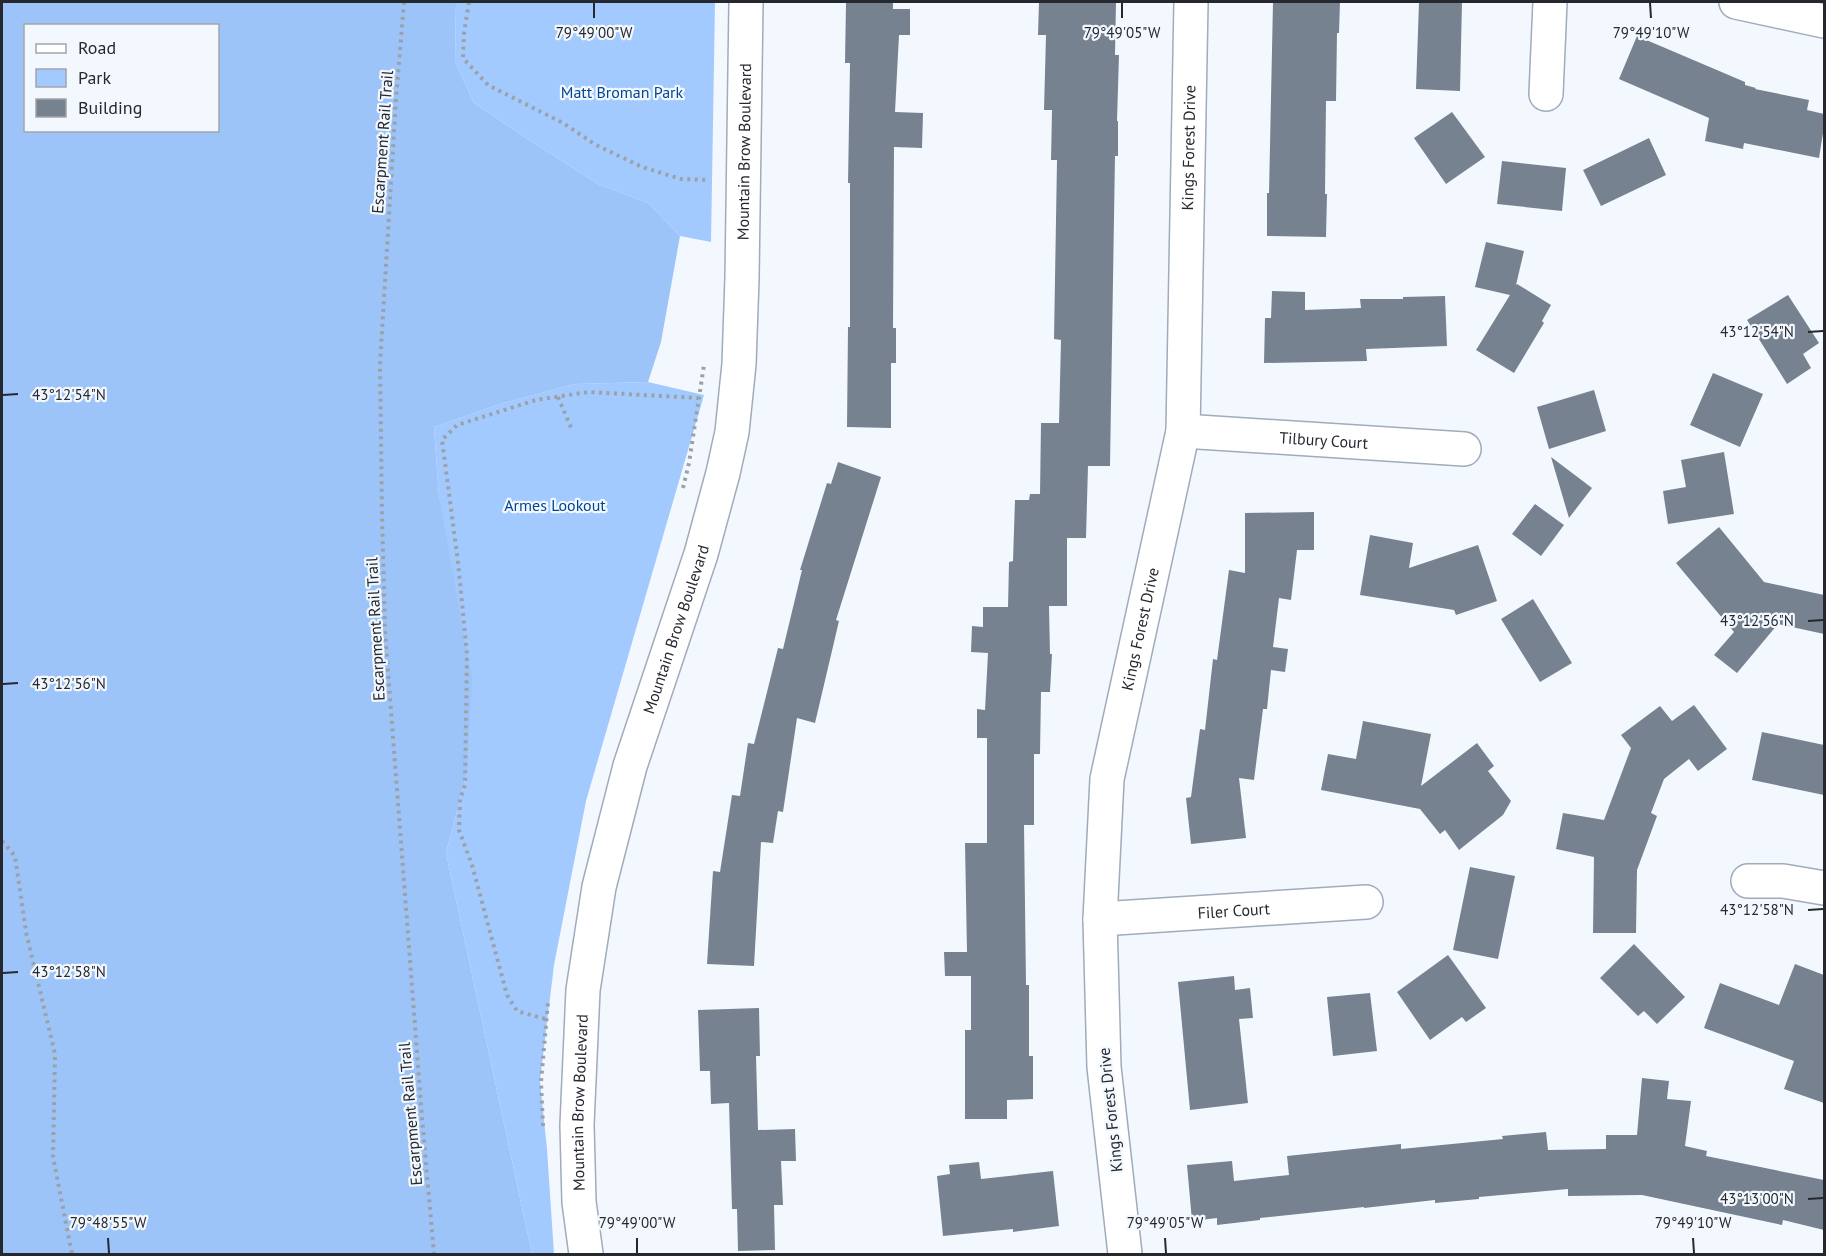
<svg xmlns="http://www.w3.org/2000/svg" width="1826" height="1256" font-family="'PT Sans',sans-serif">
  <rect width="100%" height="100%" fill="#f3f8ff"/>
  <!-- green -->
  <path fill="#a3cafe" d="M456 2H715L711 242 680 236 648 203 598 184 523 136 474 103 455 62Z
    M648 382 704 395 586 801 554 965 540 1081 547 1149 554 1254H532L446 853 467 772 439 496 434 427 503 403 575 384Z"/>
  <!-- forest -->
  <path fill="#9dc4f8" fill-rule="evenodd" d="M2 2H456L455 62 474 103 523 136 598 184 648 203 680 236 661 342 648 382 575 384 503 403 434 427 439 496 472 679 467 772 446 853 532 1254H2ZM26 26H218V130H26Z"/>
  <!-- building -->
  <path fill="#778291" d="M846 2H893V9H910V35H899L895 112 923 113 922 148 894 147 893 328H896V363H891V428L847 427 848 327H850V183H848L850 63H845Z
    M1039 2H1116L1115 55H1119L1117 121H1118V156H1115L1110 466H1088L1086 538H1067V606H1049L1050 654H1052L1050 692H1041L1040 754H1034V825H1024L1026 985H1029V1056H1033V1099L1007 1100V1119H965V1030H971V976H945L944 952H967L965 843H987V738H977V709L985 710 988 653 971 652 972 626 983 627V607H1008L1009 562 1013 561 1015 500H1029L1030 494H1040L1041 423H1059L1061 340 1054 339 1057 160H1051L1052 110H1044L1046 35H1038Z
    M1273 2H1340L1339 33H1337L1336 101H1326L1325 194H1327L1326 237 1267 236V193H1269Z
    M1419 2H1462L1460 91 1416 89Z
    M1637 36 1745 82V85L1756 88 1755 89 1809 100 1807 110 1824 114V127L1819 158 1744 143 1743 149 1705 141 1709 118 1619 79Z
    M1452 112 1485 157 1446 184 1414 138Z
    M1649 138 1666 175 1601 206 1583 170Z
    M1502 161 1566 168 1562 211 1497 204Z
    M1486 242 1524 251 1516 285 1517 284 1551 305 1542 321 1544 323 1514 373 1476 350 1510 295 1475 287Z
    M1272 291 1305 292V310L1361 308 1360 299H1403V297L1445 296 1447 346 1366 349 1367 361 1264 363 1265 318H1271Z
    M1788 295 1819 343 1803 354 1811 368 1787 384 1747 320Z
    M1713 373 1763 394 1740 447 1690 425Z
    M1594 390 1606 431 1549 449 1537 407Z
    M1724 452 1734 514 1668 524 1663 491 1686 487 1681 460Z
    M1551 457 1592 488 1569 518Z
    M838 462 881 477 836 620 839 621 815 723 797 718 783 812 778 811 773 843 761 842 754 966 707 964 713 871 720 872 732 795 740 796 748 743 754 744 778 648 783 649 802 570H800L827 483 831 484Z
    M1535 504 1564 525 1541 556 1512 534Z
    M1314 512V550H1297L1291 600 1279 598 1273 647 1288 649 1285 672 1271 670 1267 709H1263L1254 780 1239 778 1246 838 1191 844 1186 798 1191 797 1200 729 1205 730 1213 659 1217 660 1229 570 1245 573V513Z
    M1719 527 1764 582 1824 595V634L1778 624 1737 673 1714 655 1734 632 1676 563Z
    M1370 535 1413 543 1409 568 1478 545 1497 601 1456 615 1454 610 1360 595Z
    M1533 599 1572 663 1540 682 1501 619Z
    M1694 705 1727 749 1698 771 1689 759 1664 779 1651 813 1657 816 1637 870 1636 933H1593L1594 857 1556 849 1563 813 1604 820 1631 748 1621 735 1660 706 1672 721Z
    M1363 721 1431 734 1421 786 1477 743 1494 766 1488 771 1511 801 1503 815 1459 850 1445 830 1440 834 1420 809 1321 790 1328 754 1356 759Z
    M1762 732 1824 745V795L1752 780Z
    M1470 867 1515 876 1498 959 1453 950Z
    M1634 944 1685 997 1657 1024 1644 1011 1638 1016 1600 978Z
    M1448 955 1486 1008 1466 1022 1462 1017 1430 1040 1397 992Z
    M1795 964 1824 975V1103L1784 1089 1794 1061 1704 1028 1720 983 1779 1005Z
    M1234 976 1235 990 1250 988 1253 1018 1239 1019 1248 1103 1190 1110 1178 982Z
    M1370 993 1377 1051 1333 1056 1327 997Z
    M759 1008 760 1056H756L758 1130 795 1129 796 1161H781L783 1205H774L775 1250 738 1251 737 1209H732L729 1103 711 1104 710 1071H700L698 1010Z
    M1642 1078 1669 1081 1667 1099 1691 1101 1685 1146 1707 1151 1706 1156 1824 1180V1230L1783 1220 1782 1225 1642 1195 1568 1196V1189L1479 1197V1199L1435 1203V1200L1364 1208V1207L1260 1218V1220L1217 1225V1218L1192 1221 1187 1165 1232 1161 1234 1181 1289 1175 1287 1156 1401 1144V1149L1503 1139 1502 1136 1546 1132 1548 1150 1606 1149V1135H1637Z
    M979 1162 981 1179 1053 1171 1059 1226 1013 1232V1229L943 1236 937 1176 950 1174 949 1165Z"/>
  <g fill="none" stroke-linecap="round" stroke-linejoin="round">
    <!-- street casing -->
    <g stroke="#a0abbb" stroke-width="36">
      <g id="street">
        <path d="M1736 2 1824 21"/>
        <path d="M1546 94 1550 2"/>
        <path id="s1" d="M1183 431 1464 449"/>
        <path d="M1748 881H1783L1824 888"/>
        <path id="s2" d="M1100 919 1366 902"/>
        <path id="s3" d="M1125 1254 1104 1067 1100 919 1107 779 1183 431 1191 2"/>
      </g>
    </g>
    <!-- secondary casing -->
    <g stroke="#a0abbb" stroke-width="36">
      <g id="secondary">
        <path id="s4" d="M586 1254 579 1202 577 1125 583 990 599 887 630 766 701 554 723 473 732 432 739 364 742 278 746 2"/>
      </g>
    </g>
    <!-- path -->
    <path stroke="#9ca1a8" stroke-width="4" stroke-dasharray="3 4.5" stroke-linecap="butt" d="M404 2 396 99 380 365 382 514 385 632 422 1118 434 1254
      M469 2 464 33 463 58 488 85 563 123 596 145 642 167 681 179 709 180
      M558 397 572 430
      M683 488 689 463 704 365
      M2 841 15 856 26 932 55 1054 53 1157 72 1254
      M545 1019 517 1011 507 995 472 865 459 830 460 799 465 785 467 654 458 562 442 440 457 425 536 400 588 392 698 398
      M543 1126 541 1082 548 1002"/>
    <!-- street -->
    <use href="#street" stroke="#fff" stroke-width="33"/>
    <!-- secondary -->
    <use href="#secondary" stroke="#fff" stroke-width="33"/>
  </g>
  <!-- ticks -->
  <path fill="none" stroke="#25292f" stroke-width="2" d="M594 3V18M1122 3V18M1650 3 1651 18M1808 332 1823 331M3 395 18 394M1808 621 1823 620M3 684 18 683M1808 910 1823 909M3 973 18 972M1808 1199 1823 1198M108 1238 109 1253M637 1238V1253M1165 1238 1166 1253M1693 1238 1694 1253"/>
  <g text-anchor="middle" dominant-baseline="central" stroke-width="4.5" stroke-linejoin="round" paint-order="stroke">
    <!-- park labels -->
    <g font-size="16" fill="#01468f" stroke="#f3f8ff">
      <text x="622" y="92">Matt Broman Park</text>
      <text x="555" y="505">Armes Lookout</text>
    </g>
    <!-- street labels -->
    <g font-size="16" fill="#25292f" stroke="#f3f8ff">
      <text transform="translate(382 142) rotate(-86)">Escarpment Rail Trail</text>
      <text stroke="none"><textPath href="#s3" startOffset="1116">Kings Forest Drive</textPath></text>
      <text stroke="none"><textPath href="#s4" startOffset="1124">Mountain Brow Boulevard</textPath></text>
      <text stroke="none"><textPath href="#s1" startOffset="141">Tilbury Court</textPath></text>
      <text stroke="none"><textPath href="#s3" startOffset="630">Kings Forest Drive</textPath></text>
      <text transform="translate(375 629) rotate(-93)">Escarpment Rail Trail</text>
      <text stroke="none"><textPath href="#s4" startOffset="638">Mountain Brow Boulevard</textPath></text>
      <text stroke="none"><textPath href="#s2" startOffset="134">Filer Court</textPath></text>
      <text stroke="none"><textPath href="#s4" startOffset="152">Mountain Brow Boulevard</textPath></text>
      <text transform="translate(1110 1110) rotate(-96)">Kings Forest Drive</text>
      <text transform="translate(410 1114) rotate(-95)">Escarpment Rail Trail</text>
    </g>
  </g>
  <g font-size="15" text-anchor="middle" fill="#25292f" stroke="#f3f8ff" stroke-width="4.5" stroke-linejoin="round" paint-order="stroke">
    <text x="594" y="38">79°49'00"W</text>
    <text x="1122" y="38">79°49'05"W</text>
    <text x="1651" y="38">79°49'10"W</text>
    <text x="1757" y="337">43°12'54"N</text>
    <text x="69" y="400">43°12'54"N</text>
    <text x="1757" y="626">43°12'56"N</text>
    <text x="69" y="689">43°12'56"N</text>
    <text x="1757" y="915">43°12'58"N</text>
    <text x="69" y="977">43°12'58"N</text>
    <text x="1757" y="1204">43°13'00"N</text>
    <text x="108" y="1228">79°48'55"W</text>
    <text x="637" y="1228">79°49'00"W</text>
    <text x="1165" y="1228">79°49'05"W</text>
    <text x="1693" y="1228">79°49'10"W</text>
  </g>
  <!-- border -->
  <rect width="1826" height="1256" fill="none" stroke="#25292f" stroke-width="6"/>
  <!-- legend -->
  <rect x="24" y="24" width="195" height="108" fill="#f3f8ff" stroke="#a1a5ac" stroke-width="1.5"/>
  <rect x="36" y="44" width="30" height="9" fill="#ffffff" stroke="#a1a5ac" stroke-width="1.5"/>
  <text x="78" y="54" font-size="18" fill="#25292f">Road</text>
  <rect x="36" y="69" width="30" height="18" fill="#a3cafe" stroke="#a1a5ac" stroke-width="1.5"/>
  <text x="78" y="84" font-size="18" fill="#25292f">Park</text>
  <rect x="36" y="99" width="30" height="18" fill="#778291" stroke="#a1a5ac" stroke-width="1.5"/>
  <text x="78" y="114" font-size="18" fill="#25292f">Building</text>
</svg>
